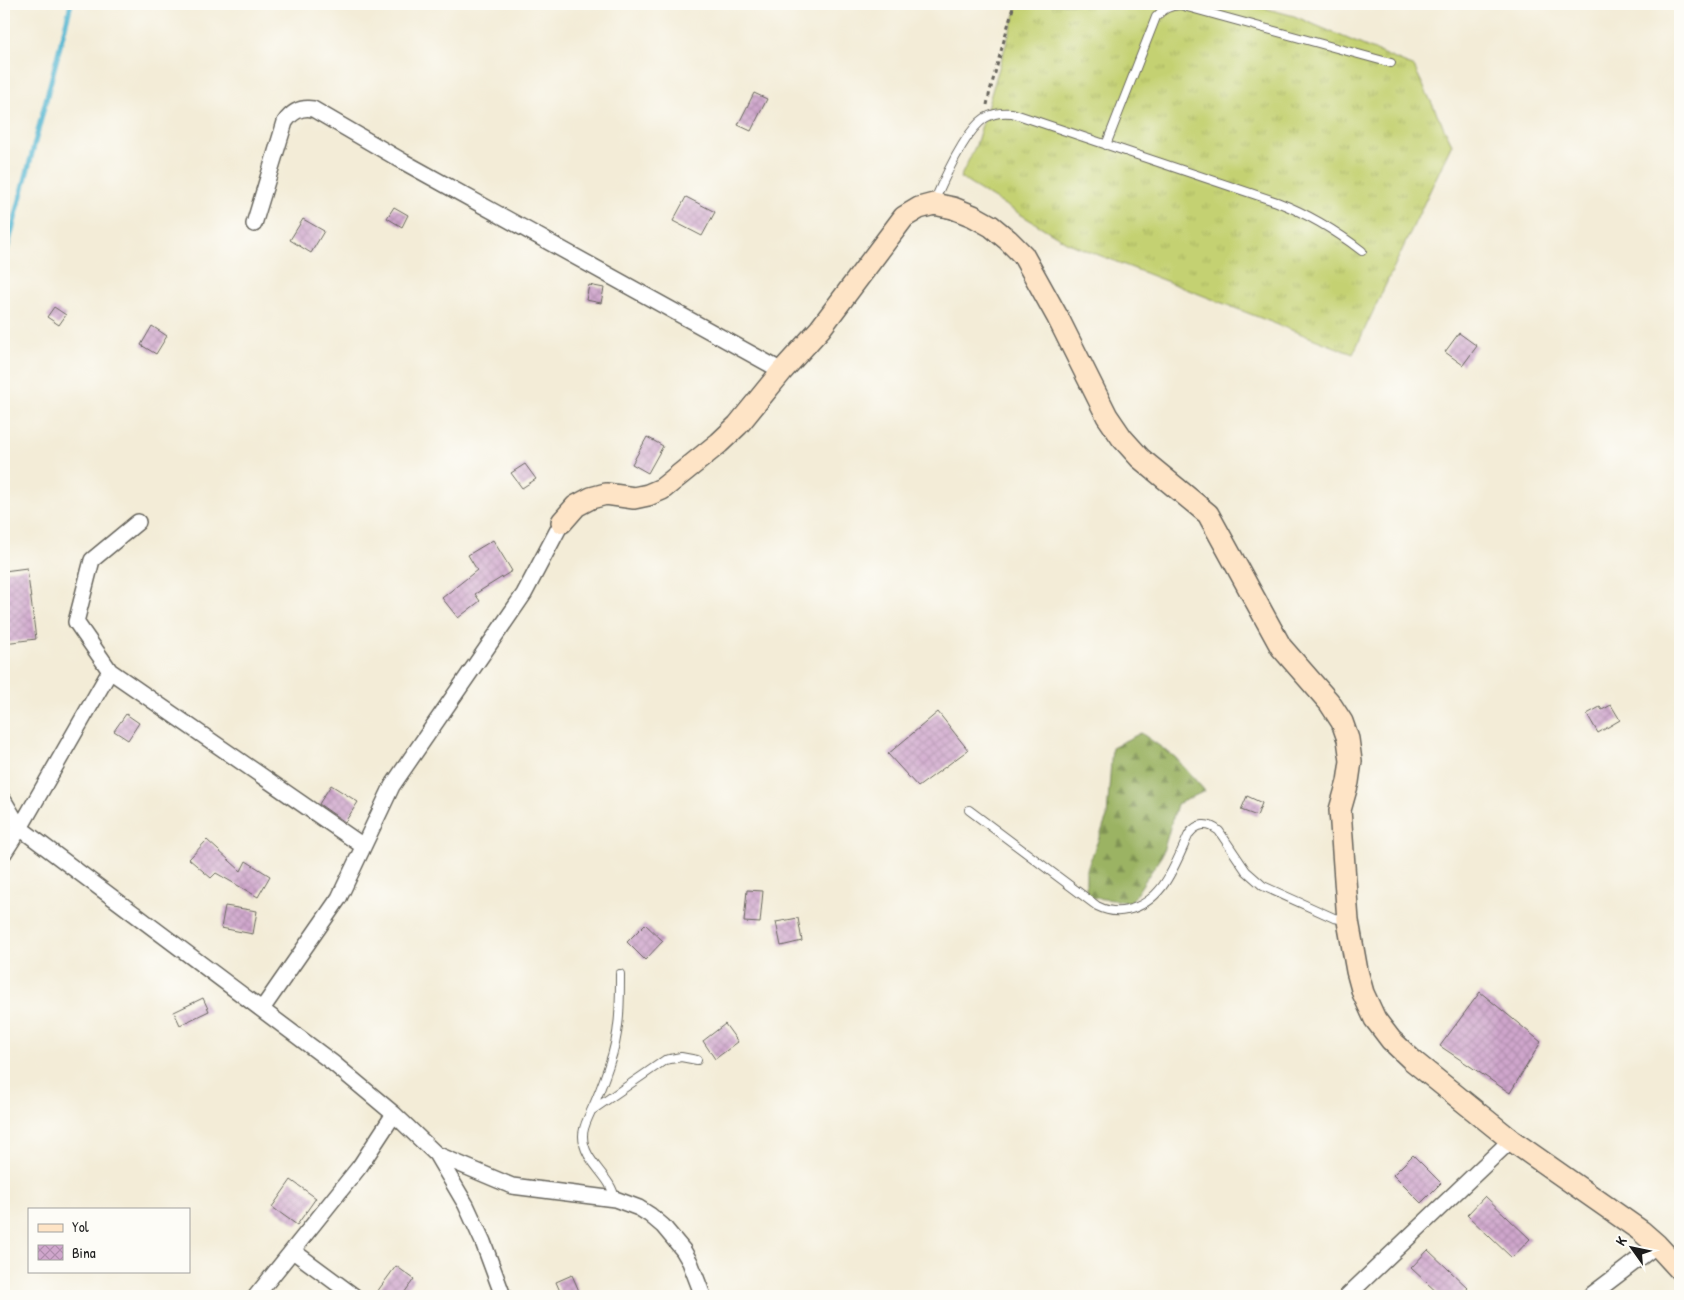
<svg xmlns="http://www.w3.org/2000/svg" width="1684" height="1300" font-family="'Patrick Hand',sans-serif">
  <defs>
    <pattern id="grass-tufts" width="24" height="20" patternUnits="userSpaceOnUse" patternTransform="scale(1.25)"><rect width="24" height="20" fill="#c4d172"/><path d="M3 7l-1-3M5 7V3M7 7l1-3M15 17l-1-3M17 17v-4M19 17l1-3" fill="none" stroke="#a8b362"/></pattern>
    <pattern id="forest-firs" width="22" height="20" patternUnits="userSpaceOnUse" patternTransform="scale(1.25)"><rect width="22" height="20" fill="#9bb364"/><path d="M5 1l3.5 6h-7zM16 11l3.5 6h-7z" fill="#7e9152"/></pattern>
    <pattern id="building-cross-hatch" width="8" height="8" patternUnits="userSpaceOnUse" patternTransform="scale(1.25)"><rect width="8" height="8" fill="#cfa6cc"/><path d="M0 0l8 8M0 8l8-8" fill="none" stroke="#b18eaf"/></pattern>
  </defs>
  <rect width="100%" height="100%" fill="#fdfcf7"/>
  <filter id="ink" filterUnits="userSpaceOnUse"><feTurbulence type="fractalNoise" baseFrequency=".02" numOctaves="2"/><feDisplacementMap in="SourceGraphic" scale="10" xChannelSelector="R" yChannelSelector="G"/><feConvolveMatrix kernelMatrix="1 2 1 2 8 2 1 2 1" color-interpolation-filters="sRGB"/></filter>
  <filter id="wash" filterUnits="userSpaceOnUse"><feTurbulence type="fractalNoise" baseFrequency=".0096" numOctaves="4" result="noise"/><feDisplacementMap in="SourceGraphic" scale="20" xChannelSelector="R" yChannelSelector="G"/><feGaussianBlur stdDeviation="1.12" result="paint"/><feColorMatrix in="noise" values="0 0 0 0 0 0 0 0 0 0 0 0 0 0 0 0 0 1.4 0 .05"/><feComposite in="paint" operator="in"/></filter>
  <g filter="url(#wash)">
    <rect width="100%" height="100%" fill="#f3ecd7"/>
    <!-- grass -->
    <path fill="url(#grass-tufts)" stroke="#707647" d="M1018 4H1249L1294 16 1414 67 1452 144 1353 354 1068 243 960 178 976 145Z"/>
    <!-- forest -->
    <path fill="url(#forest-firs)" stroke="#5c6840" d="M1141 733 1175 757 1205 791 1177 804 1162 855 1131 902 1086 897V871L1107 817 1112 747Z"/>
    <g fill="none" stroke-linecap="round" stroke-linejoin="round">
      <!-- stream -->
      <path stroke="#51b5d0" stroke-width="5" d="M4 261 71 4"/>
    </g>
    <g id="blocks">
      <!-- building -->
      <path fill="url(#building-cross-hatch)" d="M754 93 767 99 751 131 738 125Z
        M686 197 715 212 702 236 673 221Z
        M394 207 408 215 402 227 387 218Z
        M303 219 324 231 311 253 290 240Z
        M589 285 604 288 601 303 586 300Z
        M54 307 66 315 59 325 47 317Z
        M152 326 167 336 156 354 141 345Z
        M1459 333 1477 346 1463 365 1445 352Z
        M647 437 663 446 648 473 632 464Z
        M525 464 536 479 522 488 511 473Z
        M493 540 512 571 475 594 480 601 458 618 442 598 477 570 468 555Z
        M27 568 36 639 4 643V571Z
        M1611 705 1620 720 1598 733 1587 714 1600 707 1602 710Z
        M938 712 968 750 918 787 888 754Z
        M126 714 139 723 128 740 114 731Z
        M331 785 358 802 345 822 319 804Z
        M1247 796 1262 803 1257 816 1241 810Z
        M207 840 241 871 246 861 270 876 258 897 216 873 211 878 189 859Z
        M747 890 763 891 760 923 744 922Z
        M225 906 257 911 253 934 221 928Z
        M798 918 802 941 781 946 776 922Z
        M645 924 663 941 645 960 627 942Z
        M1480 992 1541 1042 1510 1093 1440 1046Z
        M203 998 209 1011 180 1025 174 1012Z
        M725 1024 738 1042 715 1059 703 1041Z
        M1413 1155 1441 1183 1421 1203 1393 1175Z
        M291 1180 316 1198 297 1225 272 1207Z
        M1485 1196 1530 1239 1512 1258 1467 1215Z
        M1428 1250 1468 1288 1461 1296H1441L1411 1268Z
        M396 1266 414 1279 402 1296H374Z
        M572 1275 579 1291 566 1296H562L556 1282Z"/>
    </g>
  </g>
  <g filter="url(#ink)">
    <use href="#blocks" fill-opacity="0" stroke="#67655d" stroke-width="1"/>
    <g fill="none" stroke-linecap="round" stroke-linejoin="round">
      <!-- lane casing -->
      <g stroke="#67655d" stroke-width="10">
        <path id="lane" d="M1106 145 1156 17C1163 9 1169 6 1180 5L1391 63
          M934 202C943 181 966 130 985 118 993 113 1002 112 1012 113L1277 202C1308 214 1335 230 1362 251
          M969 810 1097 906C1107 911 1116 913 1127 910 1164 902 1175 864 1189 834 1197 823 1208 822 1219 831L1246 871 1263 886 1334 918 1346 920
          M591 1111 665 1060 681 1057 697 1060
          M615 1199C611 1175 583 1162 583 1136 583 1126 588 1119 591 1111 598 1096 604 1080 609 1065 620 1034 620 1007 620 974"/>
      </g>
      <!-- street casing -->
      <g stroke="#67655d" stroke-width="18">
        <path id="street" d="M254 224 285 122C292 112 300 107 313 109L404 162 782 371
          M110 671 363 846
          M4 801 20 828 333 1063 394 1114 436 1154 466 1205 483 1242 503 1296
          M4 853 20 828 110 671 76 622 92 560 138 522
          M262 1009 339 898 392 786 524 594 562 522
          M436 1154 512 1186 615 1199 639 1208 650 1215 663 1226 683 1250 690 1262 703 1296
          M293 1251 354 1296
          M256 1296 360 1166 394 1114
          M1347 1296 1511 1140
          M1590 1296 1657 1245"/>
      </g>
      <!-- secondary casing -->
      <g stroke="#67655d" stroke-width="24">
        <path id="secondary" d="M562 522 576 506 591 498 606 494 634 498 648 495 662 489 719 443 738 425 782 371 820 329 904 217 919 208 934 204 953 208 973 216 991 226 1008 240 1023 255 1058 318 1107 416 1122 438 1140 458 1208 514 1281 647 1329 702 1342 722 1348 739 1351 761 1348 782 1340 810 1348 921 1357 971 1363 993 1375 1019 1391 1040 1412 1060 1511 1140 1641 1231 1657 1245 1680 1270"/>
      </g>
      <!-- path -->
      <path stroke="#67655d" stroke-width="3" stroke-dasharray="4 4" stroke-linecap="butt" d="M987 105 990 91 1014 4"/>
      <!-- lane -->
      <use href="#lane" stroke="#fff" stroke-width="8"/>
      <!-- street -->
      <use href="#street" stroke="#fff" stroke-width="15"/>
      <!-- secondary -->
      <use href="#secondary" stroke="#fee4c6" stroke-width="21"/>
    </g>
  </g>
  <!-- margin -->
  <rect width="1684" height="1300" fill="none" stroke="#fdfcf7" stroke-width="20"/>
  <!-- legend -->
  <rect x="28" y="1208" width="162" height="65" fill="#fdfcf7" stroke="#a3a29f"/>
  <rect x="38" y="1224" width="25" height="8" fill="#fee4c6" stroke="#a3a29f"/>
  <text x="72" y="1232" font-size="15" fill="#1c1c1c">Yol</text>
  <rect x="38" y="1245" width="25" height="15" fill="url(#building-cross-hatch)" stroke="#a3a29f"/>
  <text x="72" y="1258" font-size="15" fill="#1c1c1c">Bina</text>
  <!-- north arrow -->
  <g transform="translate(1632 1248) rotate(303)" stroke="#fdfcf7" stroke-width="4" paint-order="stroke">
  <path d="M0-4L9 19L0 12L-9 19Z" fill="#1c1c1c"/>
  <text y="-8" font-size="14" font-weight="bold" text-anchor="middle" fill="#1c1c1c">K</text>
  </g>
</svg>
